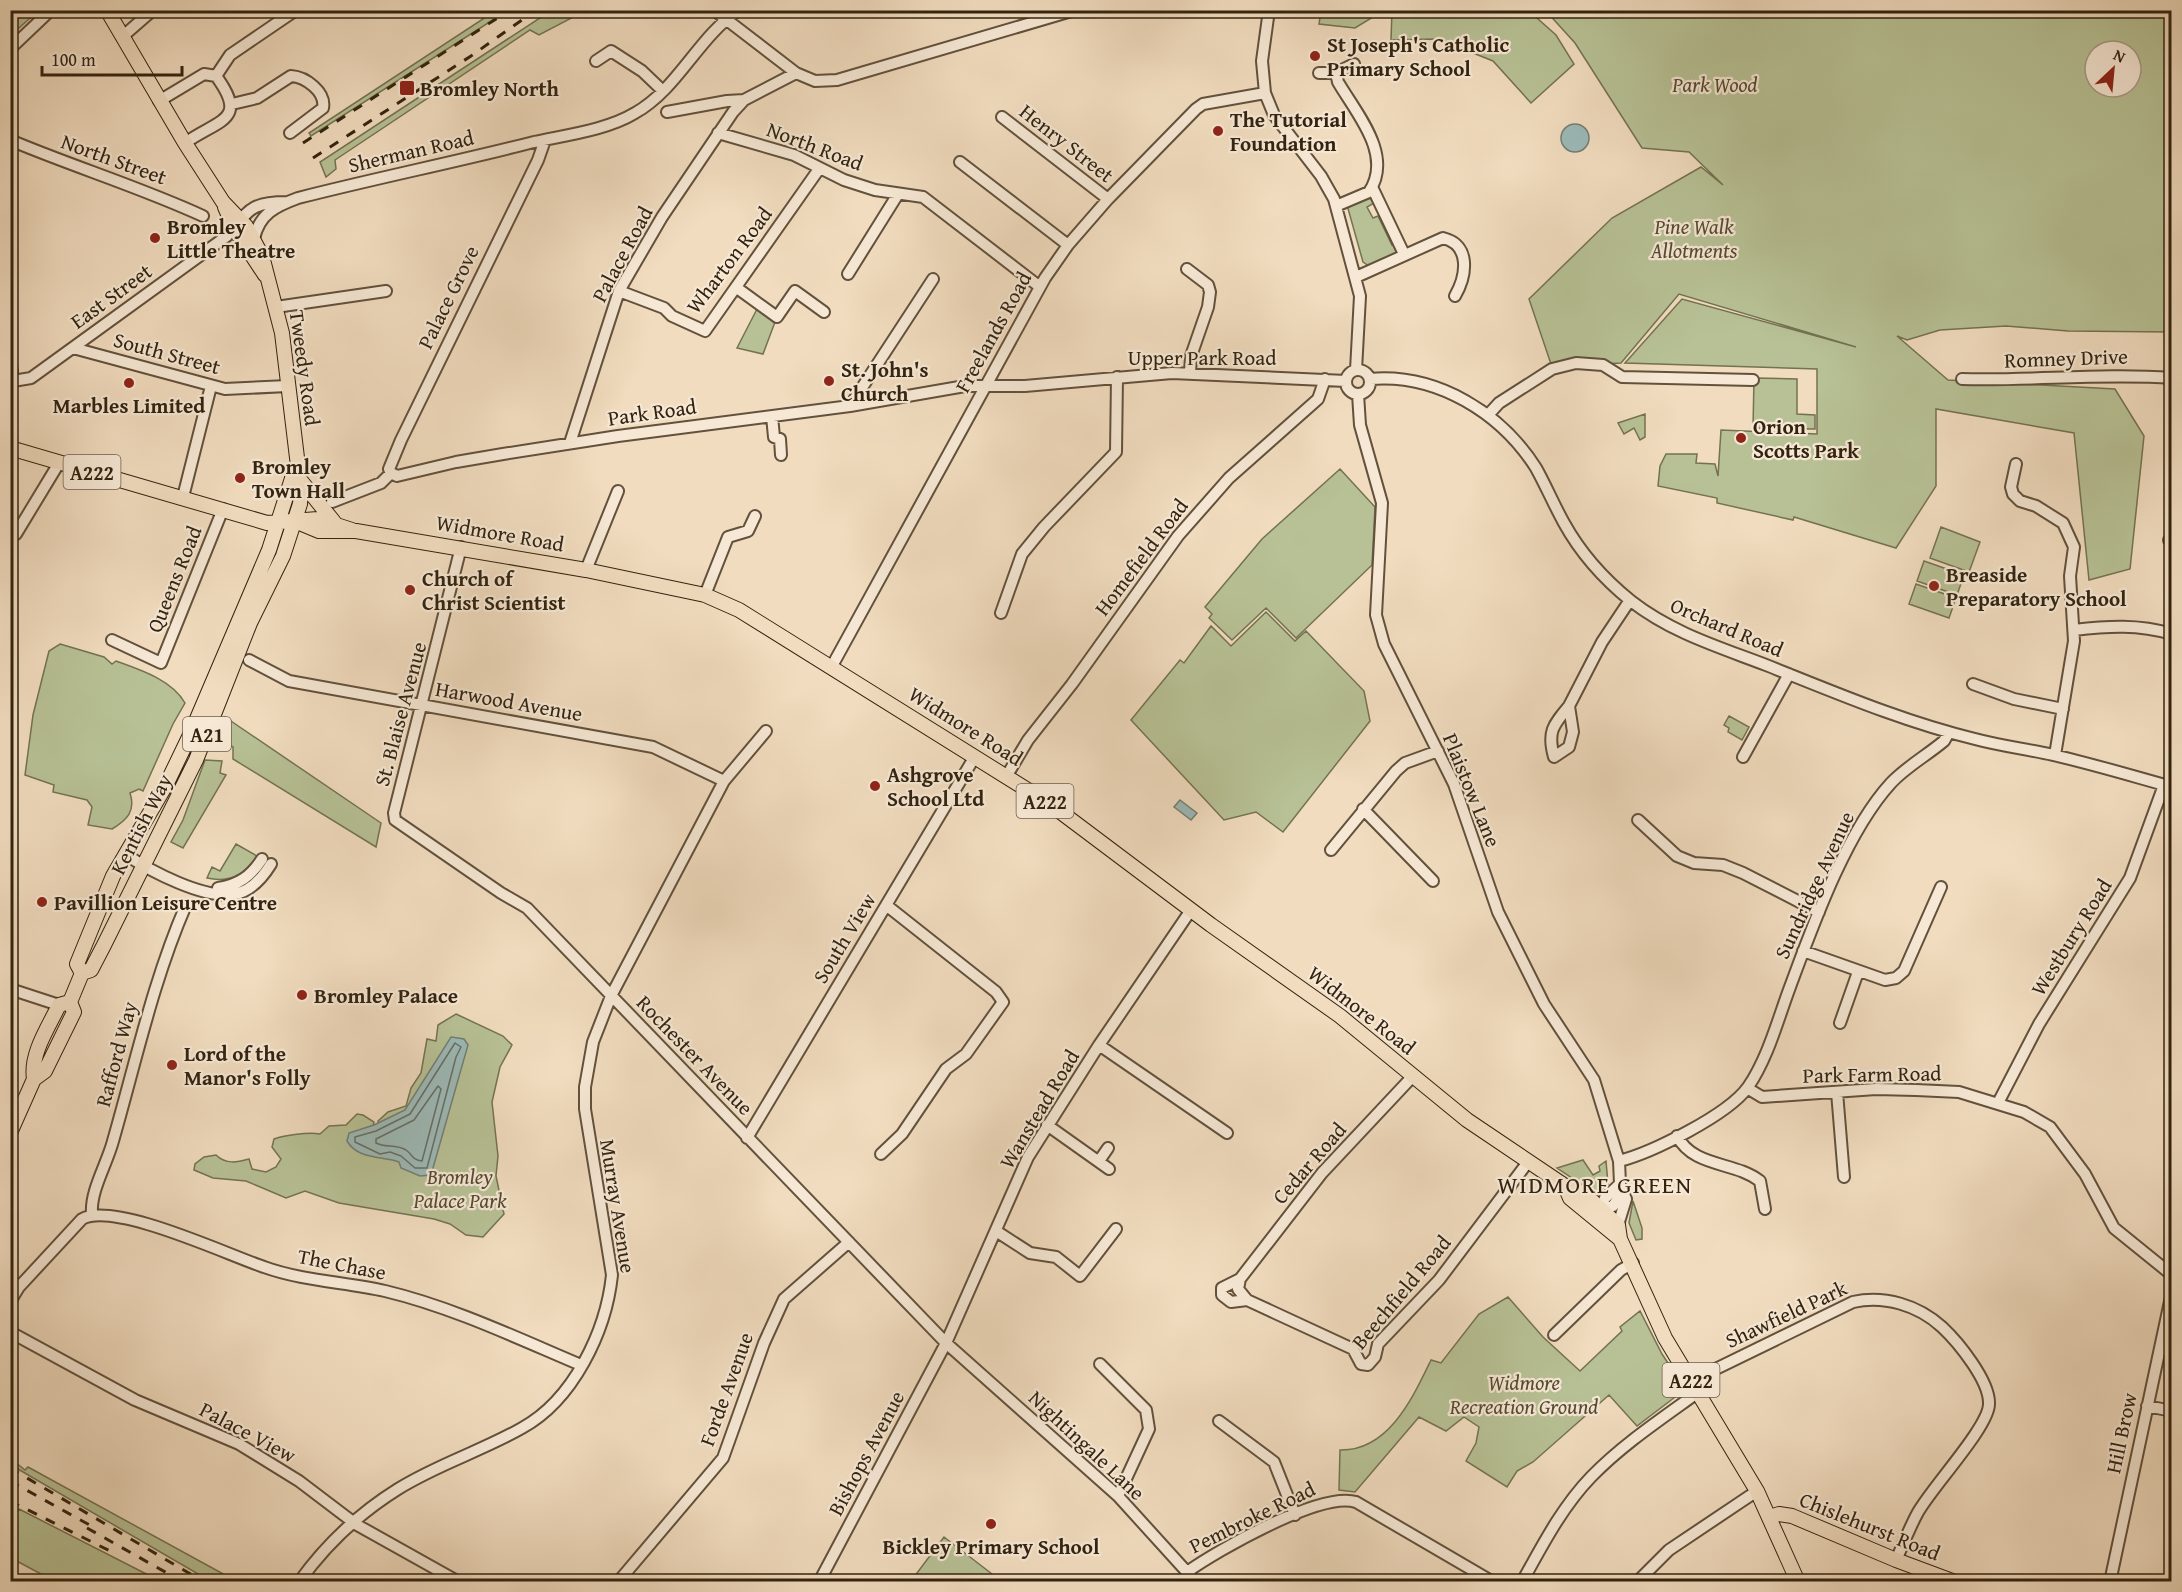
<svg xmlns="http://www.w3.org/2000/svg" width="2182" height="1592" font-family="'Gentium Book Plus',serif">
  <rect width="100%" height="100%" fill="#f1dcbf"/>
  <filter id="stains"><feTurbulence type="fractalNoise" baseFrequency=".00333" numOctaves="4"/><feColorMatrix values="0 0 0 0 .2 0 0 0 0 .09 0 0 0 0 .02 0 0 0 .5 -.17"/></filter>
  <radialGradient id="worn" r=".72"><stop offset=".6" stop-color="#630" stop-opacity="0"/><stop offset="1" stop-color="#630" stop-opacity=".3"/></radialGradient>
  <!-- green -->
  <path fill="#b7c195" stroke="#747252" stroke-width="1.5" fill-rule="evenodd" d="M11 10H38V11L11 35Z
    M552 10 585 11 539 35 530 30 335 160 336 169 326 177 320 162Z
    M495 11H507L311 136 309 133Z
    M1321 11V10L1383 11 1355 28 1319 24Z
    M1392 11H1529L1556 35 1574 64 1531 103 1493 61 1438 39 1391 40Z
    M1546 11H2171V332L2068 331 2006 326 1940 330 1907 340 1897 336 1948 380 2115 389 2144 436 2130 569 2089 580 2074 433 1936 409V486L1896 548 1794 517 1793 520 1717 503V498L1658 486 1660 466 1666 454H1697L1696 463 1715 464 1718 476 1721 430 1817 434V369L1625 363 1682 299 1856 347 1679 294 1621 363 1552 367 1529 299 1612 218 1701 167 1723 185 1689 152 1642 148 1575 43ZM2095 51H2131V87H2095Z
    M1369 196 1374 203 1367 207 1373 218 1378 216 1392 245 1396 244 1400 251 1369 266 1363 262 1347 205Z
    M757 309 775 322 763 354 737 348Z
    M1754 378 1797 379V414L1815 415V429L1753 428Z
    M1645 414V437L1640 440 1634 428 1624 434 1618 423Z
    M1340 469 1375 507 1372 565 1296 638 1266 608 1232 640 1209 618 1212 614 1205 607 1262 539Z
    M1941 527 1980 542 1969 572 1930 558Z
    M1924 561 1964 575 1957 595 1917 581Z
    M1916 584 1956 598 1949 618 1909 604Z
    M1266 612 1295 641 1306 631 1364 691 1370 721 1283 832 1256 812 1224 820 1131 720 1180 660 1184 663 1211 626 1231 646Z
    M60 644 104 657 112 664 116 661C141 670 172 680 185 703L173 724 143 791 139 789 130 793C136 811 127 820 112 829L88 825 92 807 87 800 53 792 54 785 25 775 33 715 49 651Z
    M1729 716 1749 727 1742 740 1728 732 1729 728 1724 725Z
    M225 717 381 823 376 847 233 759V747L216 737Z
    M205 760 222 761 220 773 226 775 183 848 171 842 183 820Z
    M236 844 257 856C244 875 230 883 207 878L212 867 220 871Z
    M456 1014 503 1036 512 1045 500 1067 492 1102 498 1156 496 1176 504 1214 483 1237 466 1235 450 1224 434 1219 339 1203 305 1191 286 1198 246 1181 213 1178 194 1170 195 1164 204 1157 216 1155C226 1165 238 1162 249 1159L252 1169 266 1172 276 1167 281 1159 272 1147 274 1139C285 1135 308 1132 320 1134L329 1126 346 1125 357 1114 363 1115 374 1122 371 1135 360 1141C370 1157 385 1149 399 1155 408 1160 413 1169 422 1173L430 1167C441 1126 450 1088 464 1049L462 1044H455C447 1052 437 1064 432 1075 430 1080 431 1087 429 1093 423 1112 398 1133 378 1126V1121L388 1112 406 1106 411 1088 421 1073 427 1039 436 1041 438 1025Z
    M1583 1160 1593 1175 1600 1171 1599 1166 1606 1161 1608 1184 1599 1193 1593 1192 1557 1168Z
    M1633 1201 1642 1228V1239L1636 1240 1629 1223Z
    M1508 1297 1543 1337 1580 1371 1622 1331 1620 1327 1640 1311 1662 1354 1683 1386V1391L1637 1426 1609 1395 1533 1462 1517 1471 1507 1487 1466 1461 1476 1443 1479 1427 1464 1417 1446 1431 1419 1417 1355 1492 1339 1490 1340 1450C1389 1451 1413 1397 1431 1360L1441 1363 1479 1314Z
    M10 1458 25 1470 28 1467 236 1581H210L11 1465Z
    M19 1509 160 1581H54L11 1558V1525Z
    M944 1537 992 1574 998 1581H911Z"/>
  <!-- water -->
  <path fill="#9cbab8" stroke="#727e75" stroke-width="1.5" d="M1561 138a14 14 0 1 1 28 0a14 14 0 1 1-28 0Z
    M1180 800 1197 813 1191 820 1174 807Z
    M451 1037 464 1039 468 1045 431 1175 420 1176 401 1168 399 1162C383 1156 358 1160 347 1141L349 1133 374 1125 405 1110Z"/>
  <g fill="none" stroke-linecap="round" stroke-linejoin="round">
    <!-- shore -->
    <path stroke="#676e64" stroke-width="1.5" d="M455 1043 461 1047 456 1057 427 1168H415L401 1156 390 1152 380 1154 355 1142V1137L376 1131 410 1114Z
      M438 1086 441 1089 422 1161C412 1160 413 1155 406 1150 396 1144 385 1148 376 1143V1139L414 1120Z"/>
    <!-- minor casing -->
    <g stroke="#62513c" stroke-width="14">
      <path id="minor" d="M714 10 796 73 815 81 837 80 1075 10
        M1269 10 1262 61 1265 93 1274 115 1321 176 1334 199 1360 296 1356 370
        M122 37 153 10
        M10 49 51 10
        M596 61 611 51 642 71 663 91
        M1319 73H1336L1354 64
        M216 76 230 55 296 10
        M159 101 204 74 216 76C249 121 219 119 185 143
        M232 104 257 98 291 76C306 77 326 92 323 108L290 133
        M667 112 727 101 744 100
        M1002 117 1108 199
        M718 133 794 155 844 180 875 190 923 197 1040 287
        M10 140C74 167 140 187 203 216
        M960 162 1068 245
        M1372 187 1404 254
        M1336 206 1369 192C1394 155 1356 113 1338 82L1336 73
        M254 239C259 214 276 206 298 198 376 178 456 162 534 142 566 135 607 130 635 113 678 89 698 37 739 10
        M1187 269 1208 285 1210 292 1208 307 1191 356 1190 373
        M848 274 898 194
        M1356 277 1443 238C1472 245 1466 277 1455 296
        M737 288 777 317 795 291 824 312
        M619 291 664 308 672 316 705 331 819 169
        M276 307 386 291
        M73 348 225 389 288 386
        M10 357 13 381 10 389
        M1346 382a12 12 0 1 1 24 0a12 12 0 1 1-24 0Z
        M1370 379C1437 373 1501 413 1536 468 1546 486 1554 505 1564 523 1580 552 1605 580 1631 601 1672 633 1719 647 1766 665 1834 692 1904 722 1975 739 2001 746 2027 749 2053 755 2093 764 2132 776 2172 787
        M1962 379C2032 381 2102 373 2172 378
        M13 381 31 378 227 236C249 211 249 202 287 202
        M1358 394 1360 425 1382 503 1376 615 1384 644 1454 784 1498 912 1544 1004 1594 1080 1619 1161 1620 1184 1626 1199 1618 1225
        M850 406 933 279
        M1488 415 1499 403 1552 369 1576 363 1603 365 1622 377 1753 380
        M772 416 774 437 780 439 781 455
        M570 443 619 291 662 217 733 112 744 100 796 73
        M2016 464 2011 487 2013 494 2020 501 2036 506 2063 523 2074 547 2070 576 2074 641 2055 755
        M391 473 397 476 456 462 503 454 618 436 850 406 965 386H1025L1172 373 1346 381
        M391 473 389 469 401 440 538 160 545 140
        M183 497 211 386
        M332 502 381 483 391 473
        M16 534 59 463
        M2169 540H2172
        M461 547 394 813 395 820 501 893 527 908 946 1343 1118 1496 1196 1582
        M586 570 618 491
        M705 595 728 537 748 531 755 516
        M1001 613 1022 554 1044 527 1116 452 1117 377
        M2074 630C2108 626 2138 624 2172 634
        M112 640 161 663 223 509
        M249 660 289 681 653 747 724 781
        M832 666 1045 278 1068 245 1108 199 1196 109 1203 104 1265 93
        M1973 684 2014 699 2063 709
        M1569 706C1553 725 1547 732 1554 757L1569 747 1573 732 1569 706 1602 642 1630 600
        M1743 757 1789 674
        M1006 777 1028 740 1072 684 1178 536 1229 478 1318 399 1325 379
        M1363 809 1433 881
        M1638 820 1677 856 1694 863 1723 865 1743 873 1819 912
        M1331 850 1396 771 1405 763 1438 751
        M125 854C150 871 205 900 235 894 251 891 263 877 271 864
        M218 888C239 885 251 876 262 859
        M1803 951 1885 980 1896 978 1904 971 1941 887
        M10 989 59 1005
        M1840 1023 1858 972
        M1099 1045 1227 1133
        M1413 1076 1322 1173 1240 1279 1238 1289 1247 1300 1353 1349 1361 1364 1368 1365 1375 1357 1378 1344 1439 1280 1528 1162
        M1747 1088 1762 1097 1876 1089 1916 1090 1959 1092 2024 1112 2050 1127 2085 1174 2114 1228 2172 1275
        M1837 1092 1844 1177
        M1998 1103 2039 1024 2130 878 2164 785
        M1047 1125 1109 1169
        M1677 1136C1694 1168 1734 1161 1760 1181L1765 1209
        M747 1138 974 758
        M881 1154 902 1134 946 1069 966 1054 1003 1002 996 992 886 905
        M1099 1161 1108 1148
        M1619 1161C1651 1153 1728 1115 1748 1087 1768 1058 1778 1019 1790 987 1813 925 1846 832 1891 783 1906 767 1926 756 1944 741L1949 732
        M1602 1209 1613 1206 1623 1192
        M1598 1213 1605 1198 1620 1184
        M92 1214C90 1191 107 1164 113 1141 136 1061 153 981 186 905
        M996 1231 1030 1253 1056 1257 1080 1276 1116 1229
        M1240 1279 1222 1288V1295L1231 1302 1247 1300
        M10 1302 19 1287 82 1219C114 1201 228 1255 264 1267 303 1281 345 1282 385 1291 452 1307 517 1338 581 1365
        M10 1332 135 1400 239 1444 299 1481 357 1525 459 1582
        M1554 1335 1621 1270 1633 1263
        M1100 1364 1146 1410 1149 1429 1118 1496
        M1691 1381 1853 1302C1884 1295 1918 1305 1942 1327 1958 1342 1990 1381 1989 1404 1989 1427 1930 1489 1917 1514 1909 1529 1903 1545 1896 1560
        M2147 1406 2172 1411
        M1219 1421 1274 1462 1295 1515
        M1187 1572C1218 1550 1321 1491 1356 1502L1493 1582
        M299 1582C327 1543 358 1514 398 1489 438 1464 482 1451 522 1428 573 1400 606 1332 612 1275L585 1109V1087L593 1042 611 996 724 781 766 731
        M618 1582 723 1458 764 1343 784 1299 849 1242
        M819 1582 946 1343 1028 1157 1099 1045 1191 910
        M1522 1582C1542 1546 1562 1507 1591 1477 1622 1445 1661 1419 1697 1393
        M1637 1582 1669 1550 1757 1491
        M2110 1582 2172 1292"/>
    </g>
    <!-- major casing -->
    <g stroke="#322310" stroke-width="16">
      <path id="major" d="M225 207 234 228 265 275
        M10 448 267 523 318 519 352 530
        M301 481 334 522
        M295 521 319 531H356L586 570 705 595 739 610 1050 804 1211 925 1340 1016 1467 1120 1565 1186 1585 1194 1618 1225 1620 1239 1665 1338 1757 1491 1798 1582
        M82 973 77 964 113 876 166 785 191 733 269 550 296 466
        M34 1079C30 1054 48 1028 59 1005L70 1002
        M10 1133 34 1079 45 1071 74 1012 70 1002 82 973 91 970 104 945 196 760 250 623 283 556 300 504 301 491 282 333 262 256 246 226 223 202 185 143 107 10
        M1565 1186 1570 1198 1620 1239
        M1770 1517 1779 1514 1792 1516 1896 1560 1955 1582"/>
    </g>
    <!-- minor -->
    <use href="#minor" stroke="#f6e8d5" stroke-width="10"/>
    <!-- major -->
    <use href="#major" stroke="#f1dcbf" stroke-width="14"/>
    <!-- rail -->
    <path stroke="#322310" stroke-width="3" stroke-dasharray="10 10" stroke-linecap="butt" d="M303 143 510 10
      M313 158 471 56 536 10
      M10 1468 204 1582
      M10 1481 95 1528
      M10 1501 114 1553
      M87 1528 183 1582"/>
  </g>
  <!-- markers -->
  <g fill="#8f2418" stroke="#f6e8d5" stroke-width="2">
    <circle cx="1315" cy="56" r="6"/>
    <rect x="399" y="80" width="16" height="16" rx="3"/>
    <circle cx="1218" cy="131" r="6"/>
    <circle cx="155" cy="238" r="6"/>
    <circle cx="829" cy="381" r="6"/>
    <circle cx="129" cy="383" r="6"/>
    <circle cx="1741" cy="438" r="6"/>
    <circle cx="240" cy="478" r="6"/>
    <circle cx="1934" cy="586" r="6"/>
    <circle cx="410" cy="590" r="6"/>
    <circle cx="875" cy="786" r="6"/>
    <circle cx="42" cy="902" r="6"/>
    <circle cx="302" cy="995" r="6"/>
    <circle cx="172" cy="1065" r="6"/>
    <circle cx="991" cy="1524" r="6"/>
  </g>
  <g text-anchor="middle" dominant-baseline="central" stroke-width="4.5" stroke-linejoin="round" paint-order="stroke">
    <!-- shield labels -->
    <g fill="#f6e8d5" stroke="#6d5e4b" stroke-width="1.5">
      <rect x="63.5" y="455" width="57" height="34" rx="4.5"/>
      <rect x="183" y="717" width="48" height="34" rx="4.5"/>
      <rect x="1016.5" y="784" width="57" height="34" rx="4.5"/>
      <rect x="1662.5" y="1363" width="57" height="34" rx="4.5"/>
    </g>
    <g font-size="20" font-weight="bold" fill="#322310">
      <text x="92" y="472">A222</text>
      <text x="207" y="734">A21</text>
      <text x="1045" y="801">A222</text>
      <text x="1691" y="1380">A222</text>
    </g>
    <!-- poi labels -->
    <g font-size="21" font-weight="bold" fill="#322310" stroke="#f6e8d5" text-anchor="start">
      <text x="1327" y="44">St Joseph's Catholic<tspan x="1327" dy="24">Primary School</tspan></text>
      <text x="420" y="88">Bromley North</text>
      <text x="1230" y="119">The Tutorial<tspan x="1230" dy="24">Foundation</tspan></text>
      <text x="167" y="226">Bromley<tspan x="167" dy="24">Little Theatre</tspan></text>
      <text x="841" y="369">St. John's<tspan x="841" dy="24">Church</tspan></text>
      <text x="129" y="405" text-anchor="middle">Marbles Limited</text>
      <text x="1753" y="426">Orion<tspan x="1753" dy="24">Scotts Park</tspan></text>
      <text x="252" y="466">Bromley<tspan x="252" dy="24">Town Hall</tspan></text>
      <text x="1946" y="574">Breaside<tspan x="1946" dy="24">Preparatory School</tspan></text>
      <text x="422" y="578">Church of<tspan x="422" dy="24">Christ Scientist</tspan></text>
      <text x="887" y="774">Ashgrove<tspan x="887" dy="24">School Ltd</tspan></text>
      <text x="54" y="902">Pavillion Leisure Centre</text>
      <text x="314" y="995">Bromley Palace</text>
      <text x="184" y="1053">Lord of the<tspan x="184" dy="24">Manor's Folly</tspan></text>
      <text x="991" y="1546" text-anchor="middle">Bickley Primary School</text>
    </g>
    <!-- park labels -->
    <g font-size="21" font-style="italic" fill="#534a31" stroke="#f6e8d5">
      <text x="1715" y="84">Park Wood</text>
      <text x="1694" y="226">Pine Walk<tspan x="1694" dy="24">Allotments</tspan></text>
      <text x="460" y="1176">Bromley<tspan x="460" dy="24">Palace Park</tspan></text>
      <text x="1524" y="1382">Widmore<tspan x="1524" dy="24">Recreation Ground</tspan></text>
    </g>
    <!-- street labels -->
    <g font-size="21" fill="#322310" stroke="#f6e8d5">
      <text transform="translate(1067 143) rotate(38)">Henry Street</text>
      <text transform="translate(815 146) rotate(21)">North Road</text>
      <text transform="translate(411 151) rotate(-13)">Sherman Road</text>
      <text transform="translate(114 159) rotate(20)">North Street</text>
      <text transform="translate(622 254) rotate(-62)">Palace Road</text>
      <text transform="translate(729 260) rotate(-53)">Wharton Road</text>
      <text transform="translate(111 296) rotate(-36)">East Street</text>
      <text transform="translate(448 297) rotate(-64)">Palace Grove</text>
      <text transform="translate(993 332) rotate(-61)">Freelands Road</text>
      <text transform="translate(167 353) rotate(15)">South Street</text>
      <text x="1202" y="357">Upper Park Road</text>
      <text transform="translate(2066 358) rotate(-2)">Romney Drive</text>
      <text transform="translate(305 368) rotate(82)">Tweedy Road</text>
      <text transform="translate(652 412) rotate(-8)">Park Road</text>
      <text transform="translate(500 533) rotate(10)">Widmore Road</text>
      <text transform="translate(1141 557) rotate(-53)">Homefield Road</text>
      <text transform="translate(174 579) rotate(-68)">Queens Road</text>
      <text transform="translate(1727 627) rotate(23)">Orchard Road</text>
      <text transform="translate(509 701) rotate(10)">Harwood Avenue</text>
      <text transform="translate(400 714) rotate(-75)">St. Blaise Avenue</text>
      <text transform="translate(966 726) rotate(32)">Widmore Road</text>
      <text transform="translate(1472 790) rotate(68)">Plaistow Lane</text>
      <text transform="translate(141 824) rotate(-63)">Kentish Way</text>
      <text transform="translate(1814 885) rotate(-65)">Sundridge Avenue</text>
      <text transform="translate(2071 937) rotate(-58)">Westbury Road</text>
      <text transform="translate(844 938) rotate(-59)">South View</text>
      <text transform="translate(1362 1010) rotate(38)">Widmore Road</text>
      <text transform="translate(116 1054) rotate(-75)">Rafford Way</text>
      <text transform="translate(695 1055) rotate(46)">Rochester Avenue</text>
      <text transform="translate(1872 1074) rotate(-1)">Park Farm Road</text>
      <text transform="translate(1039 1109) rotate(-59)">Wanstead Road</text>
      <text transform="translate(1309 1163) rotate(-49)">Cedar Road</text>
      <text transform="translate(618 1206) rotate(81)">Murray Avenue</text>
      <text transform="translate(342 1264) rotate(11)">The Chase</text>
      <text transform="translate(1401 1292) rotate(-50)">Beechfield Road</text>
      <text transform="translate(1786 1314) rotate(-25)">Shawfield Park</text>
      <text transform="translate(726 1389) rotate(-70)">Forde Avenue</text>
      <text transform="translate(248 1432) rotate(28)">Palace View</text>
      <text transform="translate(2121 1433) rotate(-78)">Hill Brow</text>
      <text transform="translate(1087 1445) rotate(43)">Nightingale Lane</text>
      <text transform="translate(866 1453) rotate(-62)">Bishops Avenue</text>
      <text transform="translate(1252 1517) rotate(-26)">Pembroke Road</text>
      <text transform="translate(1870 1526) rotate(22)">Chislehurst Road</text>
    </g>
    <!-- quarter labels -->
    <g font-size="24" letter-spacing="1.5" fill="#322310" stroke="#f6e8d5">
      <text x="1595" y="1184">WIDMORE GREEN</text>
    </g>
  </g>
  <!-- margin -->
  <rect width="2182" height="1592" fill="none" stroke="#f1dcbf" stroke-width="36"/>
  <rect x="12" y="12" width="2158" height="1568" fill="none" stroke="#322310" stroke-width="3"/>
  <rect x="18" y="18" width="2146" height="1556" fill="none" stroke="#322310" stroke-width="1.5"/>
  <!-- north arrow -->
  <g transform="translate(2113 69) rotate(26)"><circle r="28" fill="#f6e8d5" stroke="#a89986" stroke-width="1.5"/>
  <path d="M0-4.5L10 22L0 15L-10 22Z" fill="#8f2418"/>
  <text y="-9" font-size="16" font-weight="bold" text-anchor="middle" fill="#322310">N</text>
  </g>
  <!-- scale -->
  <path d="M42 66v9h140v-9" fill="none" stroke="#322310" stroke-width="3"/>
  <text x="51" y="66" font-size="18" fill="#322310" stroke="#f6e8d5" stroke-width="4.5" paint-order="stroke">100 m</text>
  <rect width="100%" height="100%" filter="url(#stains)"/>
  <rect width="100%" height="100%" fill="url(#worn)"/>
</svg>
